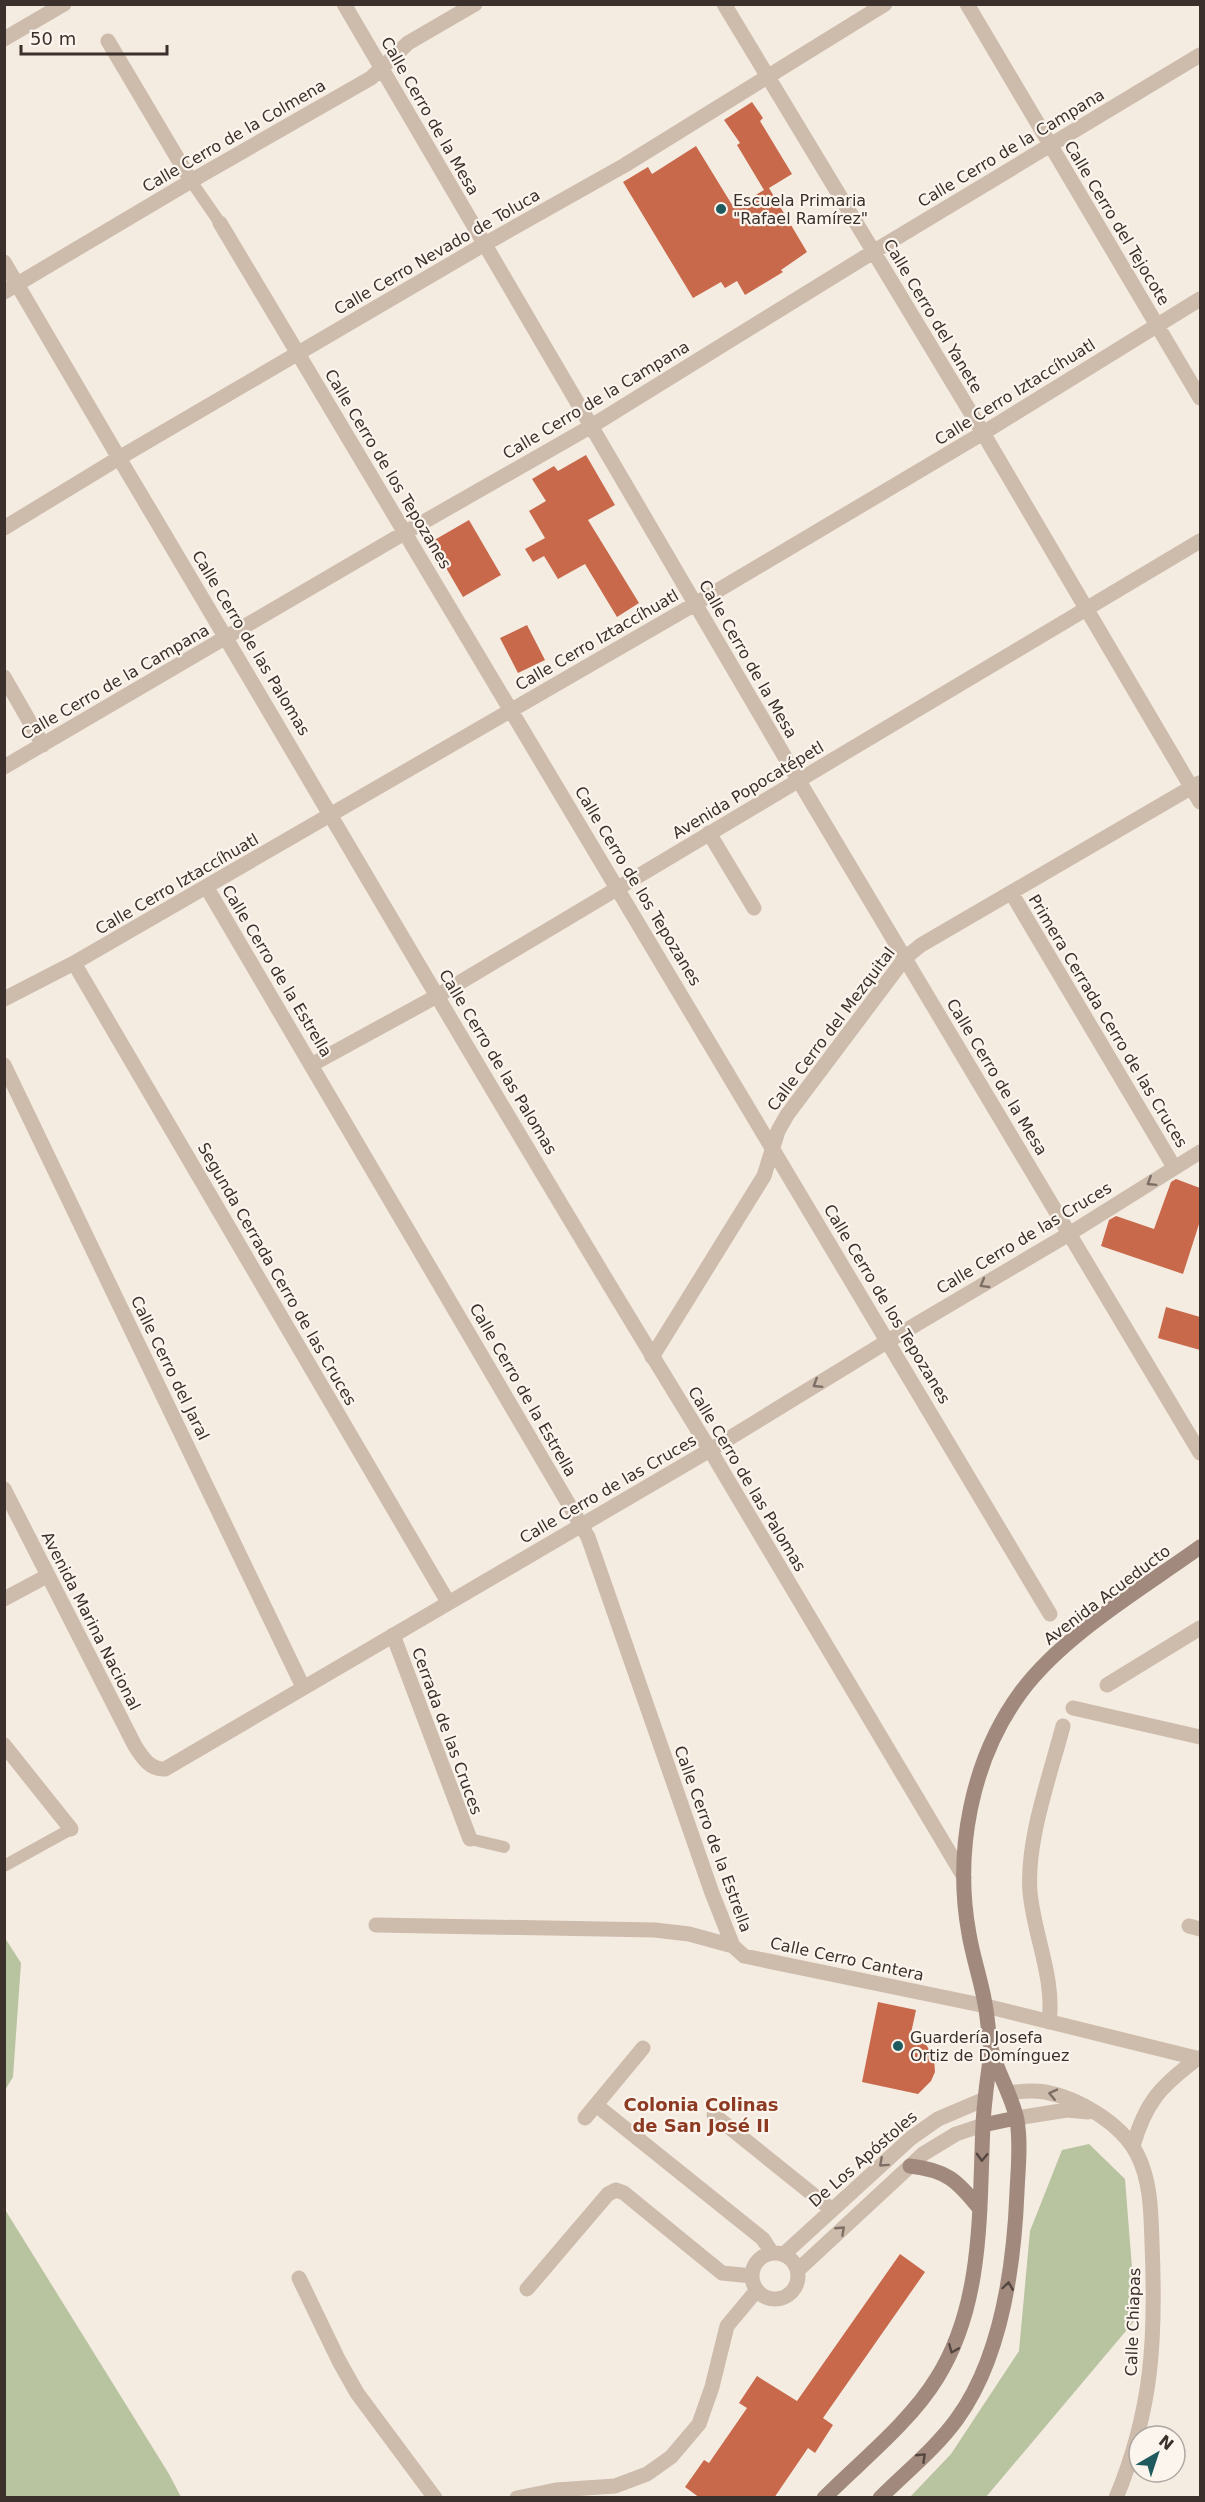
<svg xmlns="http://www.w3.org/2000/svg" width="1205" height="2502" font-family="'DejaVu Sans',sans-serif">
  <rect width="100%" height="100%" fill="#f4ebe1"/>
  <!-- green -->
  <path fill="#b8c4a0" d="M5 1938 21 1963 13 2077 5 2090Z
    M1089 2144 1125 2179 1136 2319 986 2497H910L951 2454 1019 2351 1030 2231 1062 2150Z
    M4 2208 169 2474 181 2497H5Z"/>
  <!-- building -->
  <path fill="#c8694b" d="M752 102 763 118 760 121 792 174 769 188 807 252 781 270 783 272 745 295 737 281 725 288 721 282 693 298 623 182 648 167 652 174 696 146 734 208 764 190 737 145 740 143 724 120Z
    M586 455 615 505 588 520 639 603 617 617 585 564 558 579 544 556 533 562 525 549 545 538 529 511 546 501 532 479 554 466 558 471Z
    M469 520 501 575 463 597 431 542Z
    M527 625 545 660 518 673 500 638Z
    M1176 1179 1200 1188V1221L1183 1274 1101 1246 1109 1220 1116 1216 1154 1229 1171 1182Z
    M1166 1307 1200 1317V1350L1158 1338Z
    M878 2002 916 2010 910 2038 924 2041 934 2058 935 2072 931 2081 918 2094 862 2082Z
    M900 2254 925 2272 823 2418 833 2425 815 2453 808 2448 774 2498H700L685 2487 704 2460 709 2463 747 2408 739 2403 757 2376 797 2401Z"/>
  <g fill="none" stroke-linecap="round" stroke-linejoin="round">
    <!-- pedestrian -->
    <path stroke="#cdbbac" stroke-width="12" d="M191 181 220 223
      M470 1839 504 1847
      M4 1866 71 1829"/>
    <!-- minor -->
    <path stroke="#cdbbac" stroke-width="15" d="M344 4 799 781 1200 1453
      M724 4 983 433 1200 802
      M967 4 1200 398
      M4 39 64 4
      M108 41 191 181
      M220 223 1050 1614
      M4 262 119 458
      M4 292 191 181 371 78 408 43 475 4
      M4 677 43 745
      M4 767 406 532 590 427 873 252 1200 55
      M709 833 754 908
      M207 888 588 1537 712 1893 733 1946
      M1012 894 1174 1167
      M74 963 448 1602
      M4 999 74 963 695 604 983 433 1200 299
      M4 1065 303 1687
      M311 1065 437 996
      M652 1357 764 1176 778 1131 787 1115 905 958 921 945 1199 783
      M710 1450 964 1877
      M4 1599 47 1576
      M393 1635 470 1839
      M1107 1685 1200 1628
      M1073 1708 1200 1737
      M4 1745 71 1829
      M376 1925 655 1930 689 1934 733 1946 744 1956 986 2006 1200 2059
      M1189 1926 1200 1929
      M1049 2022C1055 1978 1034 1936 1030 1892 1026 1841 1050 1776 1063 1726
      M1008 2093C1021 2091 1033 2090 1045 2092 1078 2098 1121 2123 1137 2154 1151 2181 1151 2213 1152 2243 1156 2337 1153 2409 1116 2498
      M596 2105 763 2239 772 2253
      M714 2115 831 2209
      M585 2118 643 2048
      M1016 2118 1067 2110 1088 2112
      M1133 2146C1146 2101 1161 2086 1198 2058
      M752 2276a23 23 0 1 1 46 0a23 23 0 1 1-46 0Z
      M784 2254 911 2138 938 2119 985 2099
      M798 2270 923 2154 956 2134 983 2125
      M299 2278 339 2361 357 2393 435 2498
      M527 2289 608 2194 616 2190 624 2193 722 2273 752 2276
      M517 2498 556 2490 615 2486 647 2474 671 2457 699 2424 712 2387 727 2326 757 2290"/>
    <!-- tertiary -->
    <path stroke="#cdbbac" stroke-width="15" d="M119 458C316 788 508 1122 710 1450
      M4 528 119 458 483 245 625 165 885 4
      M437 996 1200 541
      M4 1489 135 1746C142 1757 150 1770 165 1769L710 1450 888 1341 1069 1234 1200 1152"/>
    <!-- secondary -->
    <path stroke="#a18a7d" stroke-width="15" d="M983 2125 1016 2118
      M910 2166C946 2170 957 2180 980 2209
      M824 2498C860 2462 911 2421 937 2378 984 2303 979 2210 983 2125 984 2100 988 2076 991 2052
      M880 2498C906 2472 936 2448 957 2419 1002 2357 1014 2266 1017 2192 1018 2168 1021 2144 1017 2120 1012 2095 997 2073 991 2048 988 2033 988 2018 985 2004 981 1980 973 1958 969 1934 954 1852 971 1760 1021 1692 1063 1635 1143 1588 1200 1547"/>
  </g>
  <!-- one-way arrows -->
  <defs><path id="oneway-chevron" d="M-2-3.5L2.5 0L-2 3.5" fill="none" stroke-width="1.6" stroke-linecap="round" stroke-linejoin="round" transform="scale(1.5)"/></defs>
  <g stroke="#7d6f65">
    <use href="#oneway-chevron" transform="translate(1151 1182) rotate(148)"/>
    <use href="#oneway-chevron" transform="translate(984 1284) rotate(150)"/>
    <use href="#oneway-chevron" transform="translate(817 1384) rotate(148)"/>
    <use href="#oneway-chevron" transform="translate(1053 2094) rotate(-167)"/>
    <use href="#oneway-chevron" transform="translate(883 2163) rotate(138)"/>
    <use href="#oneway-chevron" transform="translate(841 2230) rotate(-43)"/>
  </g>
  <g stroke="#544640">
    <use href="#oneway-chevron" transform="translate(982 2157) rotate(92)"/>
    <use href="#oneway-chevron" transform="translate(1008 2286) rotate(-82)"/>
    <use href="#oneway-chevron" transform="translate(953 2349) rotate(112)"/>
    <use href="#oneway-chevron" transform="translate(922 2457) rotate(-44)"/>
  </g>
  <!-- markers -->
  <g fill="#1f5a5e" stroke="#fbf5ee" stroke-width="2">
    <circle cx="721" cy="209" r="6"/>
    <circle cx="898" cy="2046" r="6"/>
  </g>
  <g text-anchor="middle" dominant-baseline="central" stroke-width="4.5" stroke-linejoin="round" paint-order="stroke">
    <!-- street labels -->
    <g font-size="16" fill="#3b302b" stroke="#fbf5ee">
      <text transform="translate(430 116) rotate(60)">Calle Cerro de la Mesa</text>
      <text transform="translate(234 136) rotate(-30)">Calle Cerro de la Colmena</text>
      <text transform="translate(1011 148) rotate(-31)">Calle Cerro de la Campana</text>
      <text transform="translate(1117 223) rotate(59)">Calle Cerro del Tejocote</text>
      <text transform="translate(437 252) rotate(-30)">Calle Cerro Nevado de Toluca</text>
      <text transform="translate(933 316) rotate(59)">Calle Cerro del Yanete</text>
      <text transform="translate(1015 392) rotate(-32)">Calle Cerro Iztaccíhuatl</text>
      <text transform="translate(596 400) rotate(-31)">Calle Cerro de la Campana</text>
      <text transform="translate(388 469) rotate(59)">Calle Cerro de los Tepozanes</text>
      <text transform="translate(597 640) rotate(-30)">Calle Cerro Iztaccíhuatl</text>
      <text transform="translate(251 643) rotate(59)">Calle Cerro de las Palomas</text>
      <text transform="translate(748 659) rotate(60)">Calle Cerro de la Mesa</text>
      <text transform="translate(115 682) rotate(-30)">Calle Cerro de la Campana</text>
      <text transform="translate(748 790) rotate(-31)">Avenida Popocatépetl</text>
      <text transform="translate(177 884) rotate(-30)">Calle Cerro Iztaccíhuatl</text>
      <text transform="translate(638 886) rotate(59)">Calle Cerro de los Tepozanes</text>
      <text transform="translate(277 971) rotate(59)">Calle Cerro de la Estrella</text>
      <text transform="translate(1108 1021) rotate(59)">Primera Cerrada Cerro de las Cruces</text>
      <text transform="translate(831 1029) rotate(-53)">Calle Cerro del Mezquital</text>
      <text transform="translate(498 1062) rotate(59)">Calle Cerro de las Palomas</text>
      <text transform="translate(997 1077) rotate(59)">Calle Cerro de la Mesa</text>
      <text transform="translate(1024 1238) rotate(-31)">Calle Cerro de las Cruces</text>
      <text transform="translate(277 1274) rotate(60)">Segunda Cerrada Cerro de las Cruces</text>
      <text transform="translate(887 1304) rotate(59)">Calle Cerro de los Tepozanes</text>
      <text transform="translate(170 1368) rotate(64)">Calle Cerro del Jaral</text>
      <text transform="translate(523 1390) rotate(60)">Calle Cerro de la Estrella</text>
      <text transform="translate(747 1479) rotate(59)">Calle Cerro de las Palomas</text>
      <text transform="translate(608 1489) rotate(-30)">Calle Cerro de las Cruces</text>
      <text transform="translate(1107 1595) rotate(-37)">Avenida Acueducto</text>
      <text transform="translate(91 1621) rotate(63)">Avenida Marina Nacional</text>
      <text transform="translate(447 1731) rotate(70)">Cerrada de las Cruces</text>
      <text transform="translate(713 1839) rotate(70)">Calle Cerro de la Estrella</text>
      <text transform="translate(847 1959) rotate(12)">Calle Cerro Cantera</text>
      <text transform="translate(863 2159) rotate(-41)">De Los Apóstoles</text>
      <text transform="translate(1133 2322) rotate(-88)">Calle Chiapas</text>
    </g>
    <!-- poi labels -->
    <g font-size="16" fill="#3b302b" stroke="#fbf5ee" text-anchor="start">
      <text x="733" y="200">Escuela Primaria<tspan x="733" dy="18">"Rafael Ramírez"</tspan></text>
      <text x="910" y="2037">Guardería Josefa<tspan x="910" dy="18">Ortiz de Domínguez</tspan></text>
    </g>
    <!-- neighbourhood labels -->
    <g font-size="18" font-weight="bold" fill="#8c3b22" stroke="#fbf5ee">
      <text x="701" y="2104">Colonia Colinas<tspan x="701" dy="21">de San José II</tspan></text>
    </g>
  </g>
  <!-- border -->
  <rect width="1205" height="2502" fill="none" stroke="#3b302b" stroke-width="12"/>
  <!-- north arrow -->
  <g transform="translate(1157 2454) rotate(39)"><circle r="28" fill="#fbf5ee" stroke="#aea6a0" stroke-width="1.5"/>
  <path d="M0-4.5L10 22L0 15L-10 22Z" fill="#1f5a5e"/>
  <text y="-9" font-size="16" font-weight="bold" text-anchor="middle" fill="#3b302b">N</text>
  </g>
  <!-- scale -->
  <path d="M21 45v9h146v-9" fill="none" stroke="#3b302b" stroke-width="3"/>
  <text x="30" y="45" font-size="18" fill="#3b302b" stroke="#fbf5ee" stroke-width="4.5" paint-order="stroke">50 m</text>
</svg>
